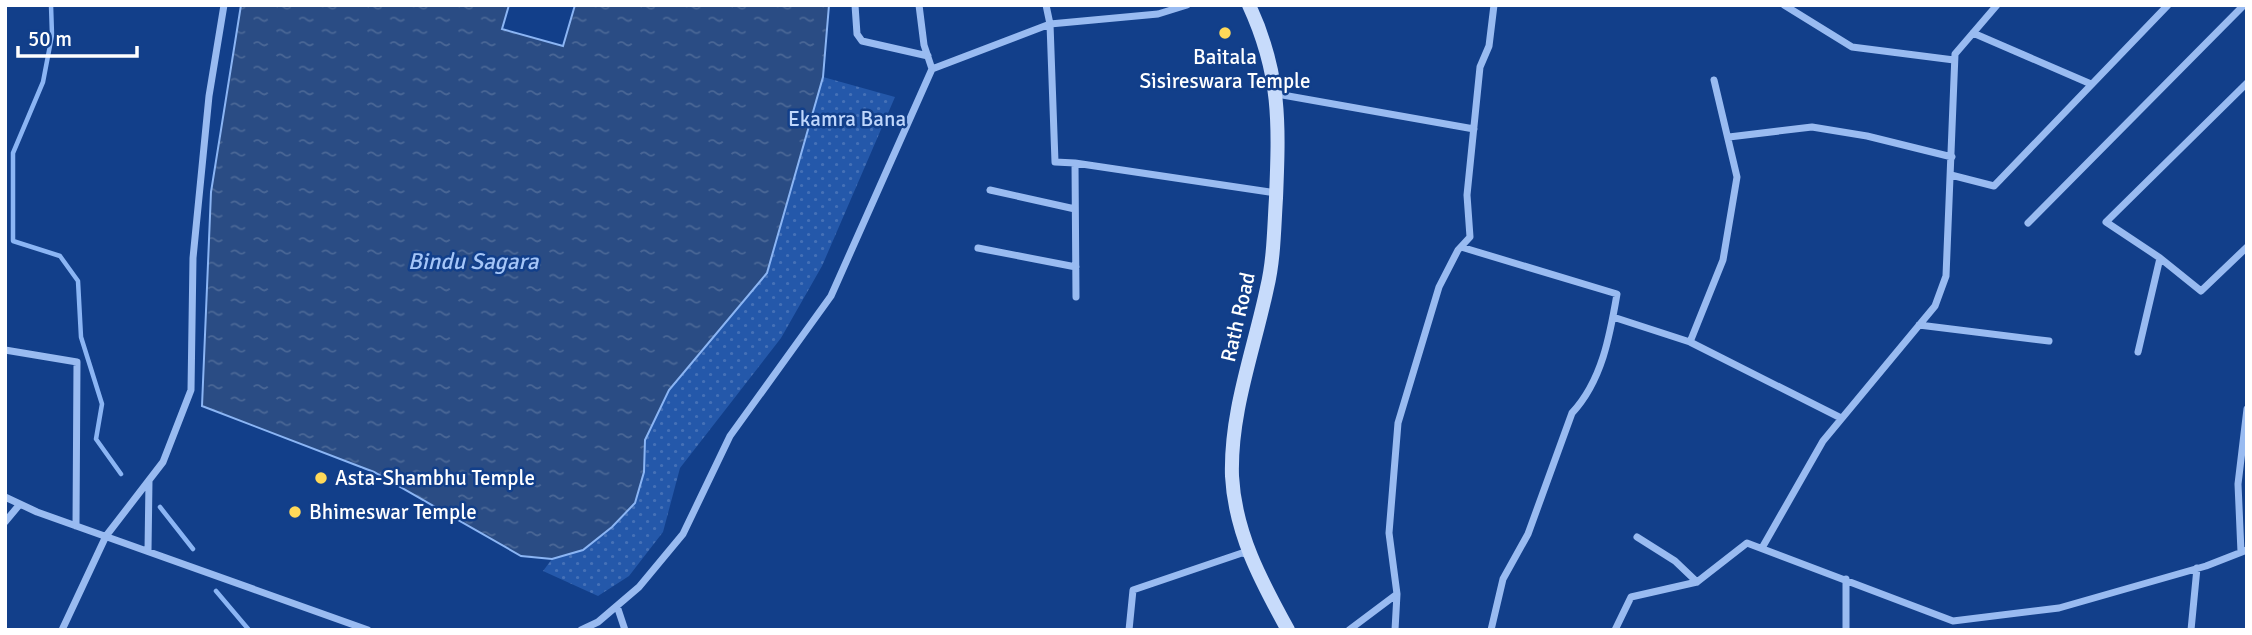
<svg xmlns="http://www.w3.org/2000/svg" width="2252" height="635" font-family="Signika,sans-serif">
  <defs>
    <pattern id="grass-dots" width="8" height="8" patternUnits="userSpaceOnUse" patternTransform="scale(1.75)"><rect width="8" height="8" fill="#2458aa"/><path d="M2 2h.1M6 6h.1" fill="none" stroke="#4571b7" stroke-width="1.8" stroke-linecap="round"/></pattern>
    <pattern id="water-ripples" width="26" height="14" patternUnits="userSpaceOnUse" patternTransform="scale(1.75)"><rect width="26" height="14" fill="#2a4c84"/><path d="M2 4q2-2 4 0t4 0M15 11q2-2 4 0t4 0" fill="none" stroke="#4a6796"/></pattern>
  </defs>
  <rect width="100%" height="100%" fill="#123f8a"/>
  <!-- grass -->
  <path fill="url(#grass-dots)" d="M823 77 895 97 822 266 781 338 680 468 663 532 629 576 598 596 543 571 552 559 583 550 612 527 644 472 645 440 669 390 767 273Z"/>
  <!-- water -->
  <path fill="url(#water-ripples)" stroke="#8bb5f4" stroke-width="2" d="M241 5H509L502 29 563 46 575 5H829L823 77 767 273 669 390 645 440 644 472 635 503 612 527 583 550 552 559 521 556 374 472 202 406 211 192Z"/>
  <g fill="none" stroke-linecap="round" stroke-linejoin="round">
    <!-- stream -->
    <path stroke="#8bb5f4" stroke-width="4.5" d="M51 5 52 35 43 82 13 153V241L60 256 78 281 81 337 102 404 96 439 121 474
      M160 507 193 549
      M216 591 249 630"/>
    <!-- street -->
    <path stroke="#99bbf1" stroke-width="7" d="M855 5 857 34 862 41 928 56
      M919 5 924 45 932 69
      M1046 5 1050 24 1055 162 1075 163
      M1784 5 1852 47 1954 60
      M1973 33 2091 84
      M1277 94 1474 129
      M1729 137 1812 127 1867 136 1952 157
      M1951 175 1994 186 2168 5
      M990 190 1075 209
      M2028 223 2244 5
      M1461 247 1617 294C1610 335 1602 381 1572 413L1528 534 1503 579 1491 630
      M978 248 1076 267
      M2160 258 2201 291 2247 247
      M1076 297 1075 163 1276 193
      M1613 317 1690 342 1841 418
      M1919 325 2049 341
      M1690 342 1723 260 1737 177 1714 80
      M5 350 77 362 76 526
      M2138 352 2160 258 2106 222 2247 83
      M5 497 37 512 368 630
      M5 522 20 504
      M1637 537 1675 561 1697 582
      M1762 548 1823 441 1935 306 1946 276 1955 54 1997 5
      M148 551 149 481
      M2241 552 2238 484 2247 409
      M1846 579V630
      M617 606 625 630
      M62 630 106 536 163 462 191 390 193 258 209 96 224 5
      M581 630 598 622 639 587 683 534 730 436 831 296 932 69 1050 24 1158 14 1187 5
      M1129 630 1133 590 1242 553 1250 555
      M1349 630 1397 594 1389 533 1398 423 1439 287 1458 250 1470 237 1467 195 1480 67 1489 46 1494 5
      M1395 630 1397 594
      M1615 630 1631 597 1697 582 1747 543 1953 621 2059 608 2206 566 2247 550
      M2191 630 2197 568"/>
    <!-- secondary -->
    <path stroke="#c7dbfb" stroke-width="14" d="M1249 5C1281 74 1279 124 1276 198 1274 228 1274 259 1267 288 1254 350 1230 412 1232 476 1235 533 1261 581 1288 630"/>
  </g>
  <!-- markers -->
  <g fill="#ffd959" stroke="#123f8a" stroke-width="2.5">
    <circle cx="1225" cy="33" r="7"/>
    <circle cx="321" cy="478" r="7"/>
    <circle cx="295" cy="512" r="7"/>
  </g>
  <g text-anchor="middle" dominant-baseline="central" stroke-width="5" stroke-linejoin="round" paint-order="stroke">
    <!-- poi labels -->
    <g font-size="21" fill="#fff" stroke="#123f8a" text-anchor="start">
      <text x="1225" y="57" text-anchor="middle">Baitala<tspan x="1225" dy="24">Sisireswara Temple</tspan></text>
      <text x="335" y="478">Asta-Shambhu Temple</text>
      <text x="309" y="512">Bhimeswar Temple</text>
    </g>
    <!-- park labels -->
    <g font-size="21" fill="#c0d7fc" stroke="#123f8a">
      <text x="847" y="119">Ekamra Bana</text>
    </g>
    <!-- street labels -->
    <g font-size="21" fill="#fff" stroke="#123f8a">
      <text transform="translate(1238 317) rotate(-77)">Rath Road</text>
    </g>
    <!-- water labels -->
    <g font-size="23" font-style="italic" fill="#a5c6f8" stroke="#123f8a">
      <text x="473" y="261">Bindu Sagara</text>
    </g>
  </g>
  <!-- border -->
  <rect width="2252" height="635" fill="none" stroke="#ffffff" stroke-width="14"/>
  <!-- scale -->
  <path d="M18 46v10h119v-10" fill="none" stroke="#ffffff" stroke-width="3.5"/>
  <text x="28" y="46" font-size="21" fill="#ffffff" stroke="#123f8a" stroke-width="5" paint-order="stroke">50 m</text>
</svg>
